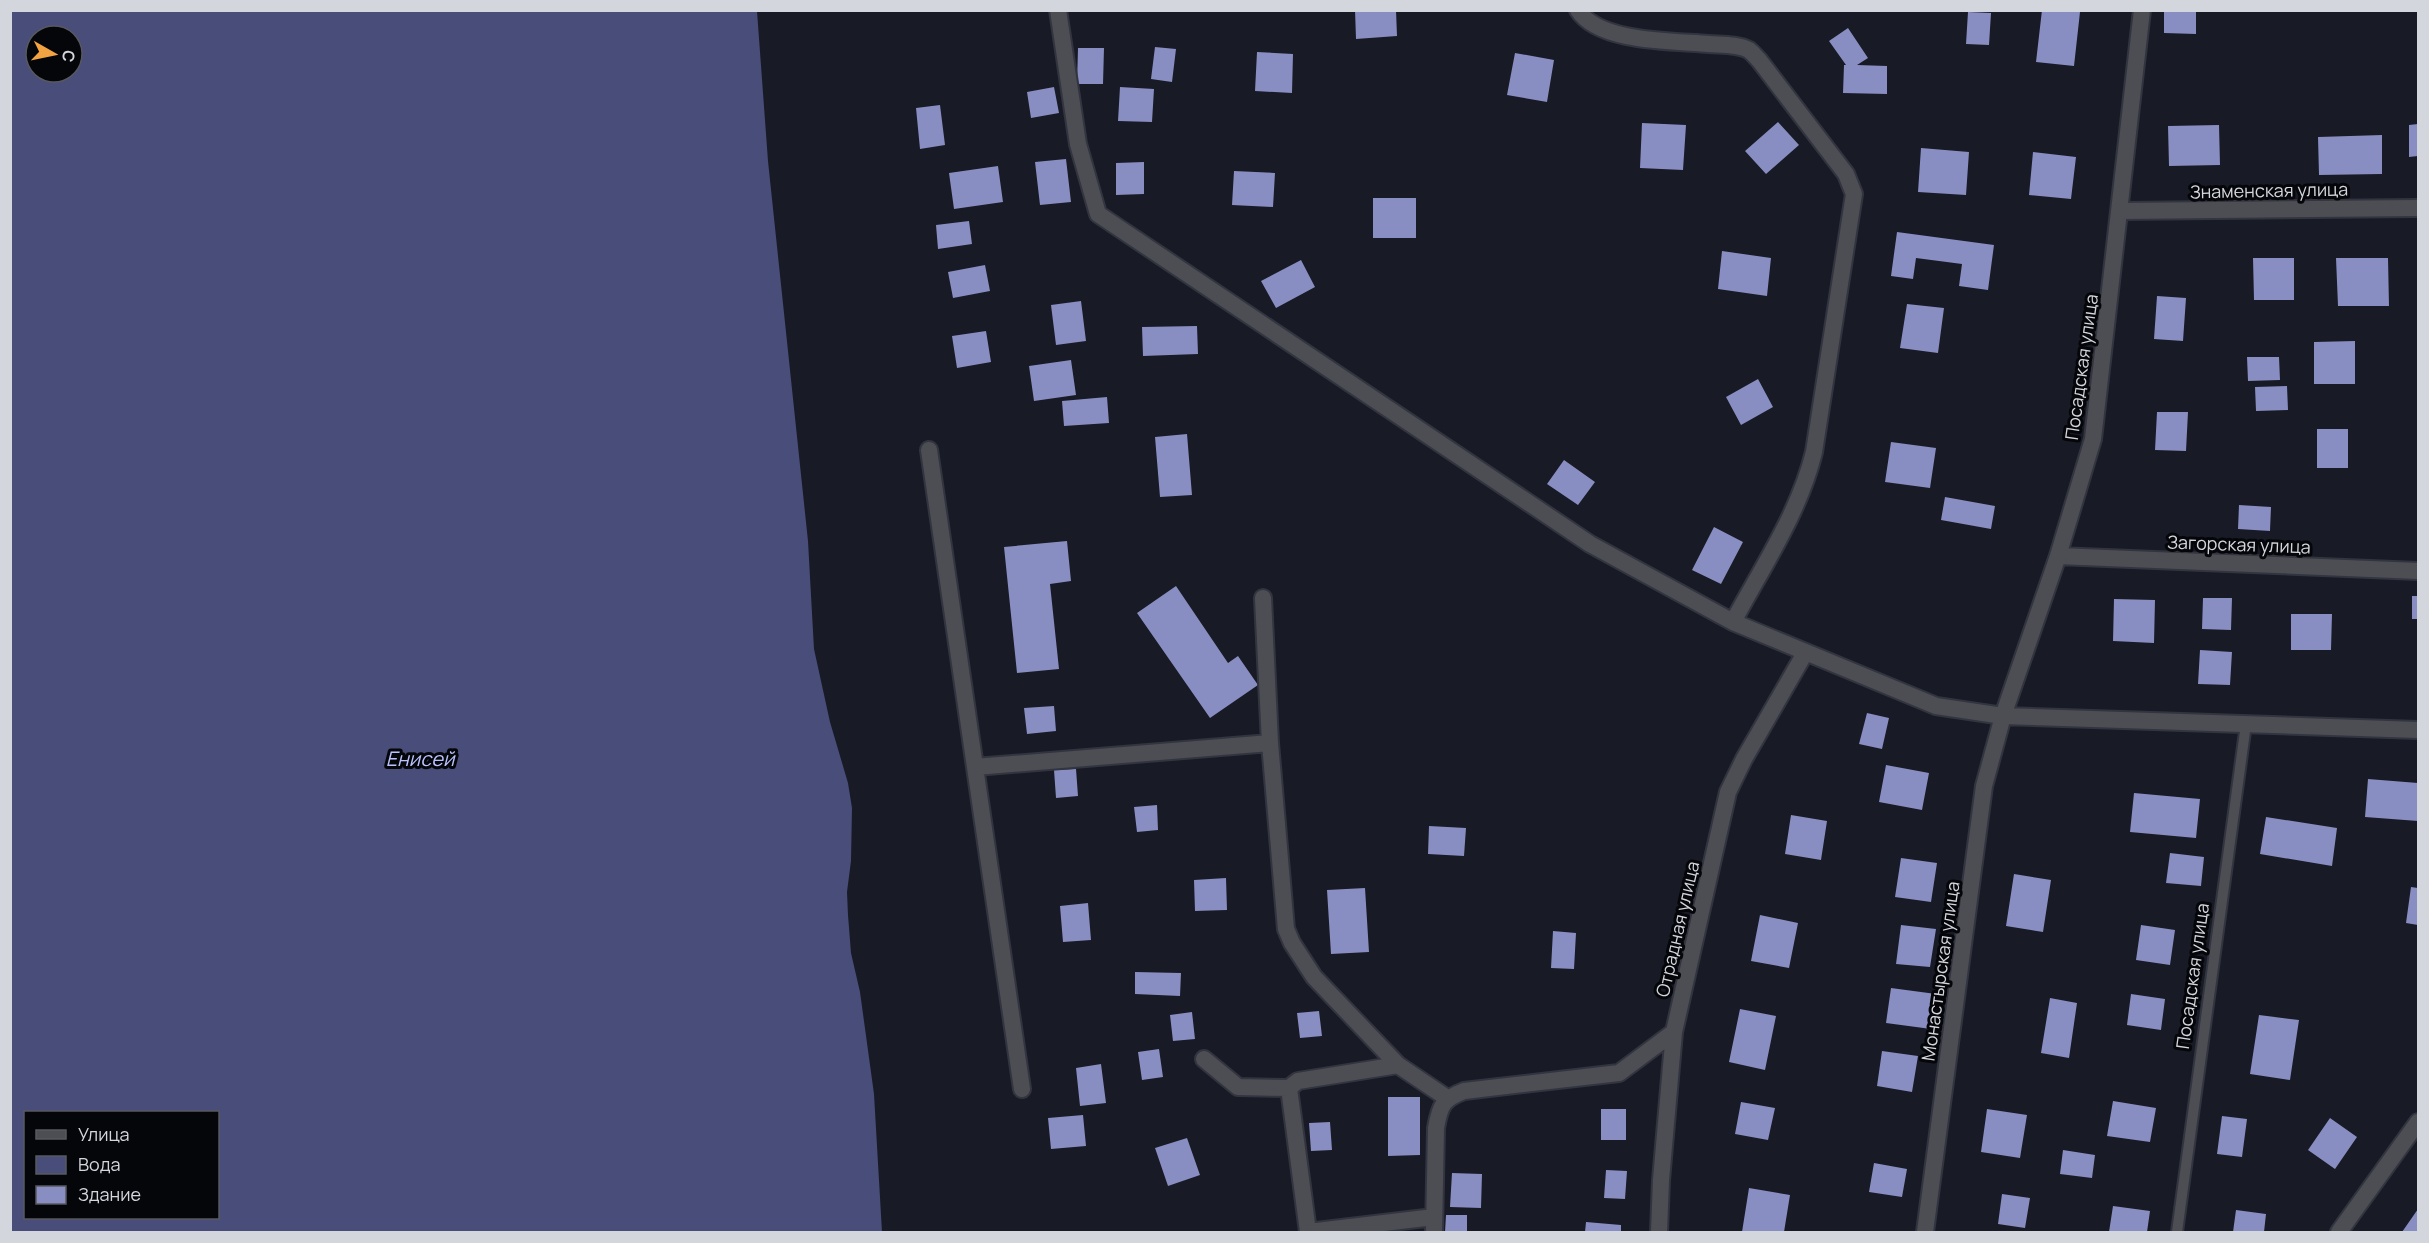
<svg xmlns="http://www.w3.org/2000/svg" width="2429" height="1243" font-family="Manrope,sans-serif">
  <rect width="100%" height="100%" fill="#181a25"/>
  <!-- water -->
  <path fill="#484d7a" fill-rule="evenodd" d="M10 11H757L768 161 808 541 814 649 830 722 848 783 852 808 851 861 847 892 848 915 851 953 860 992 874 1094 882 1232H11ZM36 36H72V72H36ZM26 1112H218V1218H26Z"/>
  <!-- building -->
  <path fill="#888ec1" d="M1355 10H1396L1397 36 1356 39Z
    M2042 10 2080 12 2074 66 2036 62Z
    M2164 10H2196V34L2164 33Z
    M1968 12 1991 13 1989 45 1966 44Z
    M1848 28 1868 58 1857 65 1887 66V94L1843 93 1844 65H1846L1829 41Z
    M1155 47 1176 49 1172 82 1151 79Z
    M1078 48H1104L1103 84H1077Z
    M1257 52 1293 54 1292 93 1255 91Z
    M1515 53 1554 60 1547 102 1507 95Z
    M1054 87 1059 113 1031 118 1027 92Z
    M1120 87 1154 89 1152 122 1118 121Z
    M940 105 945 145 920 149 916 108Z
    M1778 122 1799 145 1766 174 1745 151Z
    M1642 123 1686 125 1683 170 1640 168Z
    M2418 124V156L2409 157V125Z
    M2219 125 2220 165 2169 166 2168 126Z
    M2382 135V174L2319 175 2318 137Z
    M1921 148 1969 152 1966 195 1918 192Z
    M2033 152 2076 157 2071 199 2029 195Z
    M1066 159 1071 202 1040 205 1035 162Z
    M1144 162V194L1116 195V163Z
    M998 166 1003 202 954 209 949 173Z
    M1234 171 1275 173 1273 207 1232 205Z
    M1373 198H1416V238H1373Z
    M969 221 972 244 938 249 936 225Z
    M1897 232 1994 245 1988 290 1959 286 1962 264 1916 258 1913 279 1891 276Z
    M1722 251 1771 258 1767 296 1718 289Z
    M2253 258H2294V300H2254Z
    M2336 258H2388L2389 306H2338Z
    M1301 260 1315 287 1276 308 1261 281Z
    M985 265 990 291 953 298 948 272Z
    M2157 296 2186 298 2183 341 2154 339Z
    M1081 301 1086 341 1056 345 1051 305Z
    M1907 304 1944 308 1938 353 1900 348Z
    M1197 326 1198 354 1143 356 1142 327Z
    M986 331 991 362 957 368 952 336Z
    M2355 341V384H2314V342Z
    M2247 357H2279L2280 380 2248 381Z
    M1071 360 1076 395 1034 401 1029 366Z
    M1758 379 1773 407 1741 425 1726 397Z
    M2287 386 2288 410 2256 411 2255 387Z
    M1107 397 1109 423 1064 426 1062 401Z
    M2157 412H2188L2186 451 2155 450Z
    M2317 429H2348V468H2317Z
    M1187 434 1192 495 1160 497 1155 437Z
    M1891 442 1936 448 1930 488 1885 482Z
    M1564 460 1595 482 1578 505 1547 484Z
    M1945 497 1995 506 1991 529 1941 520Z
    M2239 505 2271 507 2270 531 2238 529Z
    M1714 527 1743 542 1721 584 1692 570Z
    M1067 541 1071 581 1050 584 1059 669 1017 673 1004 547Z
    M1176 586 1228 663 1238 656 1258 685 1210 718 1137 613Z
    M2412 596H2418V619H2412Z
    M2203 598H2232L2231 630 2202 629Z
    M2114 599 2155 600 2154 643 2113 641Z
    M2291 614H2332L2331 650H2291Z
    M2200 650 2232 652 2230 685 2198 684Z
    M1054 706 1056 731 1027 734 1024 708Z
    M1867 713 1889 718 1882 749 1859 744Z
    M1886 765 1929 773 1922 810 1879 802Z
    M1076 769 1078 796 1056 798 1054 770Z
    M2368 779 2418 783V821L2365 817Z
    M2134 793 2200 799 2196 838 2130 832Z
    M1157 805 1158 830 1137 832 1134 807Z
    M1791 815 1827 821 1821 860 1785 854Z
    M2266 817 2337 828 2332 866 2260 854Z
    M1429 826 1466 828 1464 856 1428 854Z
    M2170 853 2204 857 2201 886 2166 883Z
    M1901 858 1937 863 1931 902 1895 897Z
    M2014 874 2051 880 2043 932 2006 926Z
    M1226 878 1227 910 1195 911 1194 880Z
    M2411 887 2418 888V925L2406 923Z
    M1365 888 1369 952 1331 954 1327 890Z
    M1088 903 1091 940 1063 942 1060 906Z
    M1760 915 1798 923 1789 968 1751 961Z
    M1901 925 1936 929 1930 967 1896 964Z
    M2141 925 2175 930 2170 965 2136 960Z
    M1553 931 1576 933 1574 969 1551 968Z
    M1135 972 1181 973 1180 996 1135 994Z
    M1891 988 1936 994 1931 1029 1886 1023Z
    M2131 994 2165 999 2161 1030 2127 1025Z
    M2050 998 2077 1003 2069 1058 2041 1053Z
    M1740 1009 1776 1016 1765 1070 1729 1062Z
    M1319 1011 1322 1036 1300 1038 1297 1013Z
    M1192 1012 1195 1039 1173 1041 1170 1015Z
    M2259 1015 2299 1020 2290 1080 2250 1074Z
    M1159 1049 1163 1077 1142 1080 1138 1052Z
    M1882 1051 1918 1056 1912 1092 1877 1086Z
    M1101 1064 1106 1103 1080 1106 1076 1068Z
    M1388 1097H1420V1155L1388 1156Z
    M2113 1101 2156 1108 2150 1142 2107 1136Z
    M1741 1102 1775 1108 1768 1140 1735 1134Z
    M1601 1109H1626V1140H1601Z
    M1987 1109 2027 1115 2020 1158 1981 1152Z
    M1083 1115 1086 1146 1051 1149 1048 1118Z
    M2222 1116 2247 1119 2242 1157 2217 1154Z
    M2330 1118 2357 1137 2335 1169 2308 1150Z
    M1330 1122 1332 1150 1311 1151 1309 1123Z
    M1187 1138 1200 1175 1168 1186 1155 1148Z
    M2063 1150 2095 1155 2092 1178 2060 1174Z
    M1874 1163 1907 1169 1902 1197 1869 1192Z
    M1606 1170 1627 1171 1625 1199 1604 1198Z
    M1452 1173 1482 1174 1481 1208 1450 1207Z
    M1749 1188 1790 1195 1784 1232H1742Z
    M2002 1194 2030 1198 2025 1228 1998 1224Z
    M2113 1206 2150 1211 2147 1232H2109Z
    M2418 1209V1232H2402Z
    M2236 1210 2266 1214 2264 1232H2233Z
    M1446 1215H1467V1232H1445Z
    M1586 1222 1621 1225V1232H1585Z"/>
  <g fill="none" stroke-linecap="round" stroke-linejoin="round">
    <!-- service casing -->
    <g stroke="#32343f" stroke-width="14">
      <path id="service" d="M2177 1232 2246 724"/>
    </g>
    <!-- minor casing -->
    <g stroke="#32343f" stroke-width="20">
      <path id="minor" d="M1058 10 1078 144 1098 214 1590 544 1733 622
        M1578 10C1599 43 1674 41 1709 44 1721 45 1738 44 1749 50 1753 53 1756 57 1759 60L1846 174 1854 194 1814 452C1799 513 1763 566 1733 622L1936 706 2003 716 2418 730
        M2120 211 2418 208
        M929 450 975 767
        M2058 556 2418 571
        M1263 598 1270 743
        M1204 1059 1238 1087 1289 1088 1298 1081 1398 1065
        M1289 1088 1308 1232
        M1022 1089 975 767 1270 743 1286 929 1292 943 1314 977 1398 1065 1447 1098
        M1308 1232 1434 1217
        M1434 1232 1436 1128C1440 1105 1443 1099 1464 1091L1619 1073 1674 1032
        M1659 1232 1661 1180 1674 1032 1728 792 1744 759 1805 653
        M1925 1232 1984 786 2003 716 2058 556 2093 439 2142 10
        M2339 1232 2418 1122"/>
    </g>
    <!-- service -->
    <use href="#service" stroke="#4d4e54" stroke-width="10"/>
    <!-- minor -->
    <use href="#minor" stroke="#4d4e54" stroke-width="16"/>
  </g>
  <g text-anchor="middle" dominant-baseline="central" stroke-width="6" stroke-linejoin="round" paint-order="stroke">
    <!-- street labels -->
    <g font-size="18" fill="#d4d6de" stroke="#05060a">
      <text transform="translate(2269 190) rotate(-1)">Знаменская улица</text>
      <text transform="translate(2081 367) rotate(-82)">Посадская улица</text>
      <text transform="translate(2239 544) rotate(2)">Загорская улица</text>
      <text transform="translate(1677 929) rotate(-77)">Отрадная улица</text>
      <text transform="translate(1940 971) rotate(-82)">Монастырская улица</text>
      <text transform="translate(2192 976) rotate(-82)">Посадская улица</text>
    </g>
    <!-- water labels -->
    <g font-size="20" font-style="italic" fill="#bac2fe" stroke="#05060a">
      <text x="420" y="758">Енисей</text>
    </g>
  </g>
  <!-- border -->
  <rect width="2429" height="1243" fill="none" stroke="#d4d6de" stroke-width="24"/>
  <!-- legend -->
  <rect x="24" y="1111" width="195" height="108" fill="#05060a" stroke="#58595f" stroke-width="1.5"/>
  <rect x="36" y="1130" width="30" height="9" fill="#4d4e54" stroke="#58595f" stroke-width="1.5"/>
  <text x="78" y="1141" font-size="18" fill="#d4d6de">Улица</text>
  <rect x="36" y="1156" width="30" height="18" fill="#484d7a" stroke="#58595f" stroke-width="1.5"/>
  <text x="78" y="1171" font-size="18" fill="#d4d6de">Вода</text>
  <rect x="36" y="1186" width="30" height="18" fill="#888ec1" stroke="#58595f" stroke-width="1.5"/>
  <text x="78" y="1201" font-size="18" fill="#d4d6de">Здание</text>
  <!-- north arrow -->
  <g transform="translate(54 54) rotate(99)"><circle r="28" fill="#05060a" stroke="#58595f" stroke-width="1.5"/>
  <path d="M0-4.5L10 22L0 15L-10 22Z" fill="#f3a442"/>
  <text y="-9" font-size="16" font-weight="bold" text-anchor="middle" fill="#d4d6de">С</text>
  </g>
</svg>
